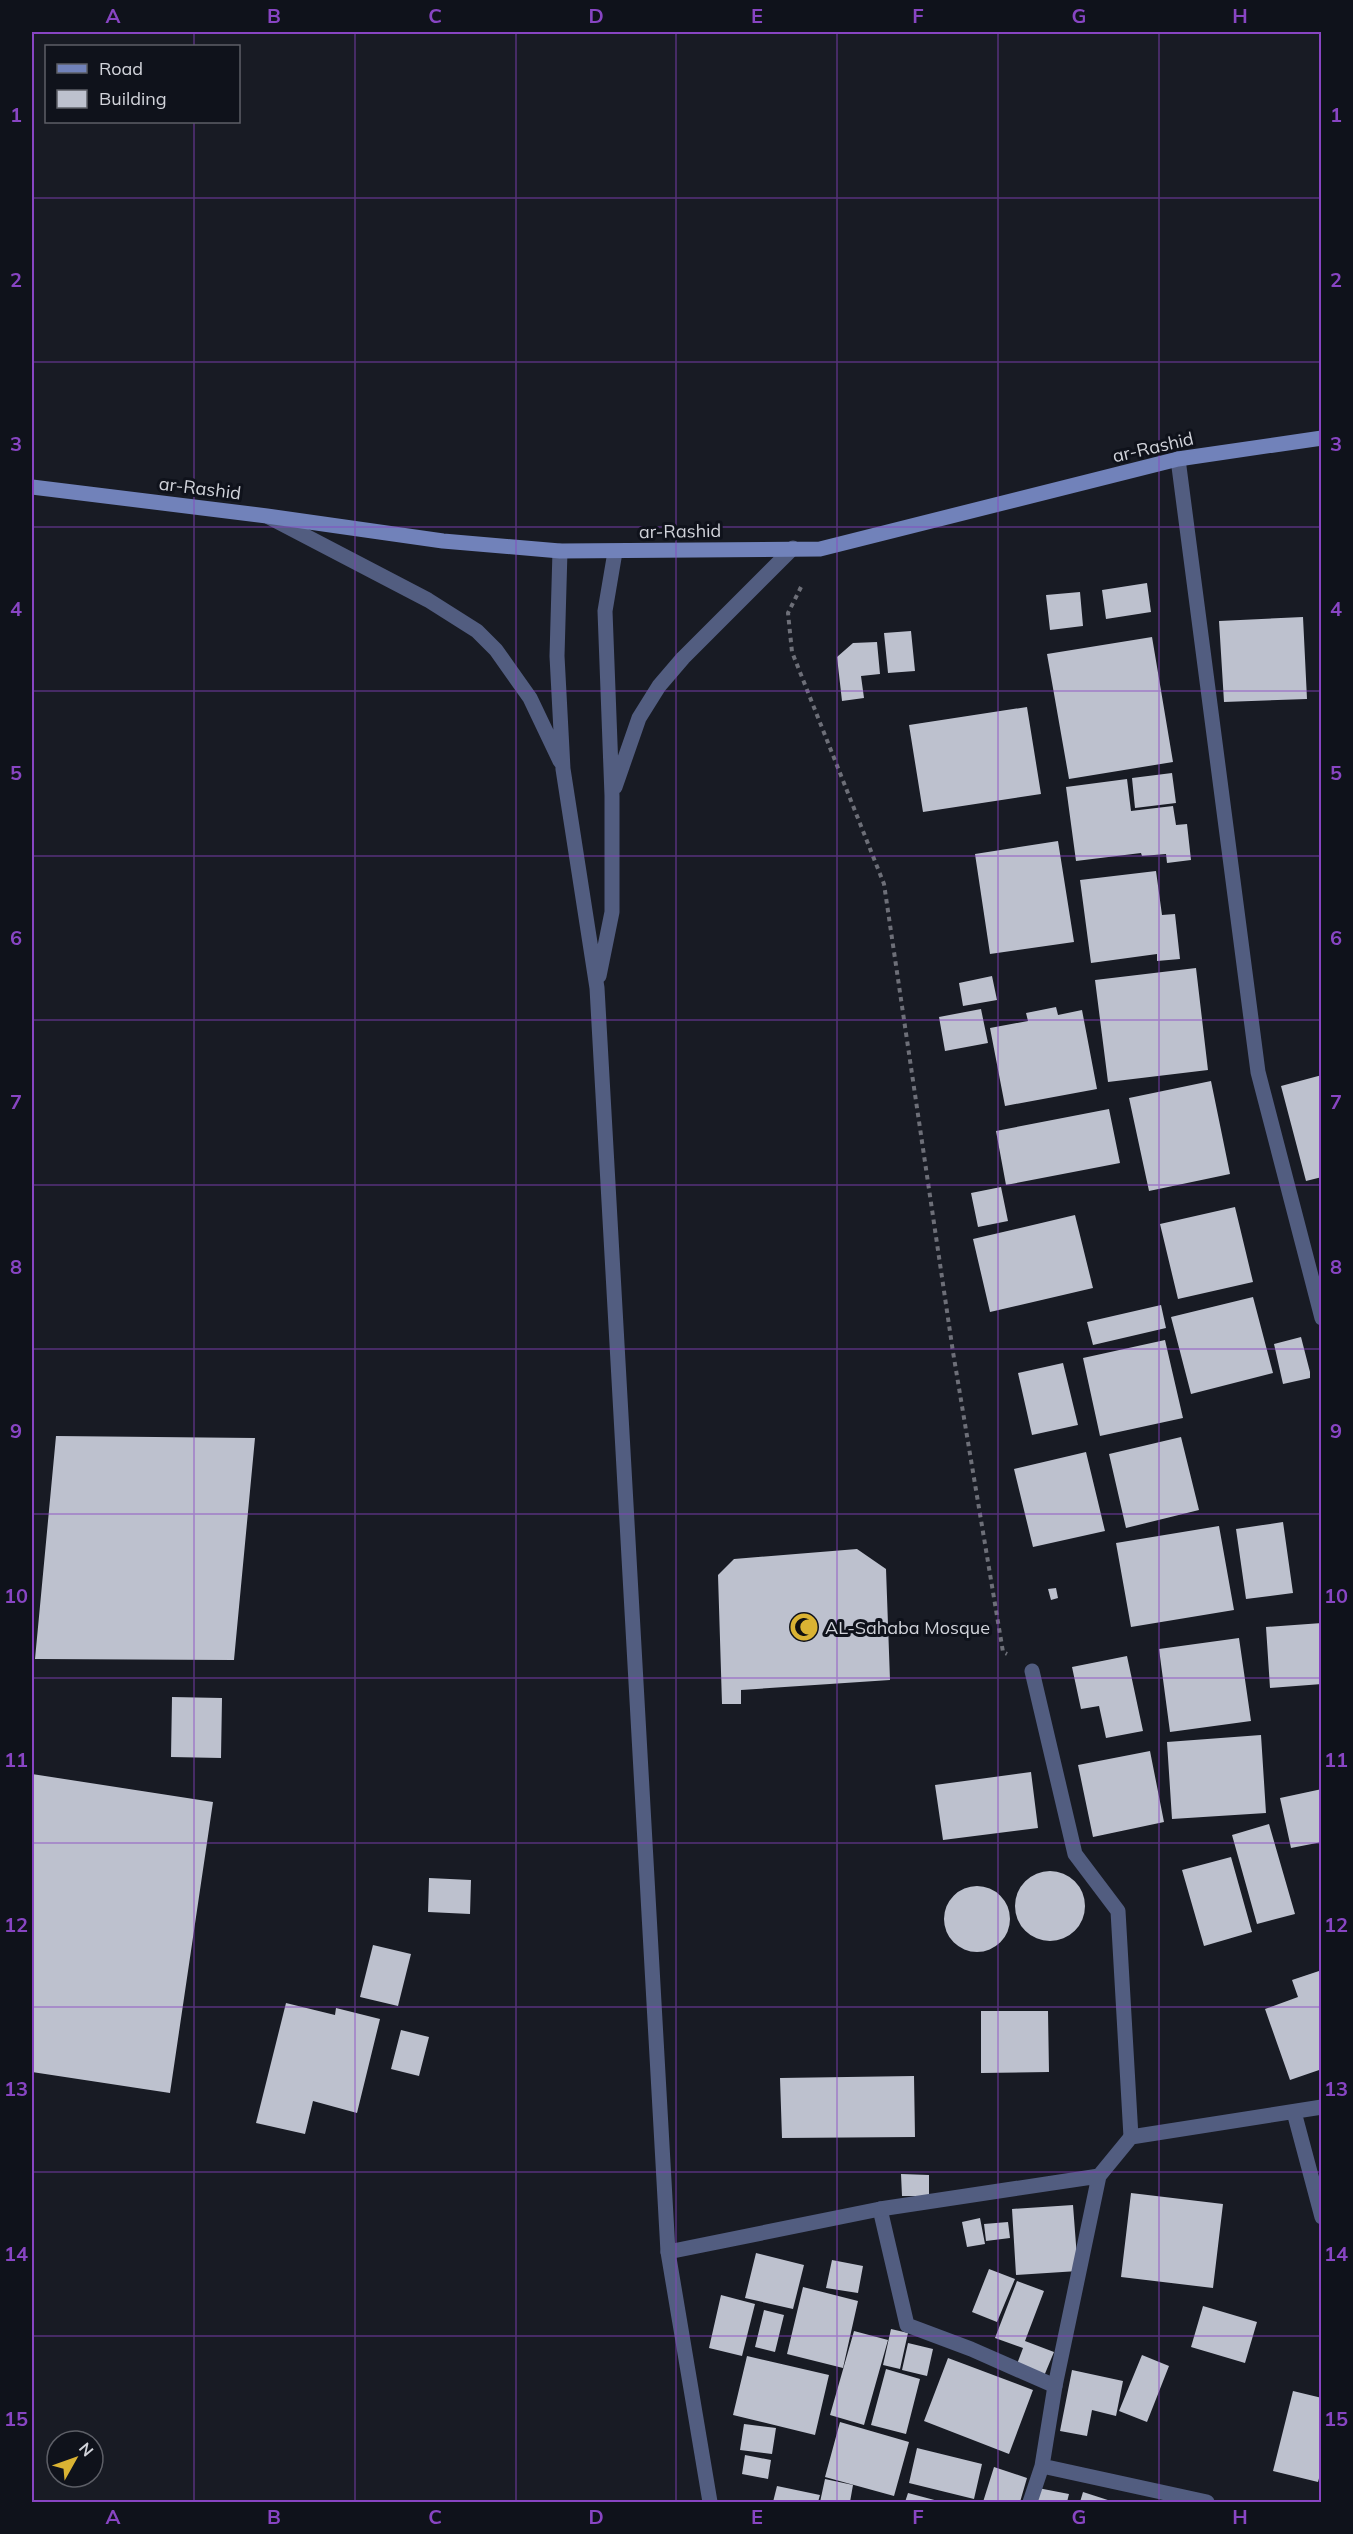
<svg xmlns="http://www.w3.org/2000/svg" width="1353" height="2534" font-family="Mulish,sans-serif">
  <rect width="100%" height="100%" fill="#181b24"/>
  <!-- building -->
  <path fill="#bdc1ce" d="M1147 583 1151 612 1106 619 1102 590Z
    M1080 592 1083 626 1050 630 1046 595Z
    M1303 617 1307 699 1224 702 1219 621Z
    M911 631 915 671 888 673 884 633Z
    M1152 637 1173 762 1069 779 1047 654Z
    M877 642 880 674 861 676 864 698 842 701 837 657 853 643Z
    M1027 707 1041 794 923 812 909 725Z
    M1172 773 1176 803 1135 808 1132 778Z
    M1127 779 1131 811 1173 806 1176 825 1187 824 1191 860 1167 863 1166 854 1142 856 1141 853 1076 861 1066 787Z
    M1058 841 1074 942 990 954 975 854Z
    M1156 871 1162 915 1175 914 1180 959 1157 961V954L1091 963 1080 880Z
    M1196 968 1208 1070 1108 1082 1095 980Z
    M992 976 997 1000 963 1006 959 983Z
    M1056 1007 1058 1015 1082 1010 1097 1089 1005 1106 990 1028 1028 1021 1026 1013Z
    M981 1009 988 1043 945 1051 939 1017Z
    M1322 1075V1177L1306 1181 1281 1086Z
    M1211 1081 1230 1174 1149 1191 1129 1098Z
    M1109 1109 1120 1163 1006 1185 996 1131Z
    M1001 1187 1008 1221 978 1227 971 1193Z
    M1235 1207 1253 1282 1178 1299 1160 1224Z
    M1075 1215 1093 1288 990 1312 973 1239Z
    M1253 1297 1273 1373 1191 1394 1171 1317Z
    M1161 1305 1166 1328 1093 1345 1087 1322Z
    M1301 1337 1310 1372V1378L1283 1384 1274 1344Z
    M1165 1340 1183 1418 1100 1436 1083 1358Z
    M1063 1363 1078 1425 1032 1435 1018 1373Z
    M56 1436 255 1438 234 1660 35 1659Z
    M1181 1437 1199 1510 1126 1528 1109 1454Z
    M1086 1452 1105 1531 1033 1547 1014 1469Z
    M1283 1522 1293 1593 1246 1599 1236 1529Z
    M1219 1526 1234 1610 1131 1627 1116 1543Z
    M857 1549 886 1569 890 1680 741 1690V1704H722L718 1575 734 1559Z
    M1056 1588 1058 1598 1051 1600 1048 1589Z
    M1322 1623V1684L1270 1688 1266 1627Z
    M1239 1638 1251 1721 1170 1732 1159 1649Z
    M1127 1656 1143 1731 1106 1738 1099 1706 1081 1709 1072 1667Z
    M172 1697 222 1698 221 1758 171 1757Z
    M1261 1735 1266 1813 1172 1819 1167 1742Z
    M1150 1751 1164 1822 1093 1837 1078 1765Z
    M1031 1772 1038 1828 943 1840 935 1785Z
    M32 1774 213 1802 170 2093 32 2072Z
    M1322 1789V1842L1291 1848 1280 1798Z
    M1269 1824 1295 1914 1257 1924 1232 1835Z
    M1231 1857 1252 1932 1204 1946 1182 1870Z
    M1015 1906a35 35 0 1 1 70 0a35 35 0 1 1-70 0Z
    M429 1878 471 1880 470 1914 428 1912Z
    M944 1919a33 33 0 1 1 66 0a33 33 0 1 1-66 0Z
    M373 1945 411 1954 398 2006 360 1997Z
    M1319 1971 1322 1975V2069L1290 2080 1265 2009 1298 1997 1292 1980Z
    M286 2003 335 2015 336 2008 380 2019 357 2113 313 2101 305 2134 256 2123Z
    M981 2011H1048L1049 2072 981 2073Z
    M401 2030 429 2037 419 2076 391 2069Z
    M914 2076 915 2137 782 2138 780 2078Z
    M901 2174 929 2175V2196H902Z
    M1131 2193 1223 2204 1213 2288 1121 2277Z
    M1073 2205 1078 2271 1016 2275 1012 2209Z
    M980 2218 985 2244 967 2247 962 2222Z
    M1008 2222 1010 2238 986 2241 984 2224Z
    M756 2253 804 2265 793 2309 745 2298Z
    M832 2260 863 2266 858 2293 826 2288Z
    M989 2269 1015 2279 997 2322 972 2312Z
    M1017 2281 1044 2291 1025 2341 1054 2352 1044 2376 1017 2364 1023 2348 995 2338Z
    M803 2287 858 2301 843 2368 787 2354Z
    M721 2295 755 2304 742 2356 709 2348Z
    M1203 2306 1257 2322 1245 2363 1191 2347Z
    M764 2310 784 2315 775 2352 755 2347Z
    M891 2329 908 2333 900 2369 883 2365Z
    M854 2331 888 2340 864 2425 830 2415Z
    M908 2343 933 2349 927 2376 902 2370Z
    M1142 2355 1169 2366 1147 2422 1119 2411Z
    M747 2356 829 2375 815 2435 733 2415Z
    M948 2358 1033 2390 1009 2454 924 2421Z
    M886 2369 920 2379 906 2434 871 2425Z
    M1072 2370 1123 2381 1116 2416 1092 2410 1087 2436 1060 2431Z
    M1293 2391 1322 2398V2467L1318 2482 1273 2471Z
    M840 2422 909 2442 894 2496 825 2477Z
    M744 2424 776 2428 772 2454 740 2450Z
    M917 2448 982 2464 974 2499 909 2483Z
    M745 2455 771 2460 768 2479 742 2474Z
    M994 2467 1027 2478 1020 2502H983Z
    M825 2479 853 2485 850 2502H820Z
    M777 2486 820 2495 818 2502H773Z
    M1038 2488 1069 2494 1067 2502H1035Z
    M1083 2492 1114 2502H1080Z
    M908 2493 942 2502H905Z"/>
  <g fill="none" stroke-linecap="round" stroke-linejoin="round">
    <!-- path -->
    <path stroke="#6d6f78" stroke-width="4" stroke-dasharray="4.5 4.5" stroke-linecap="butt" d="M801 587 788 613 792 652 884 884 953 1352 1003 1652 1007 1654"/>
    <!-- service -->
    <path stroke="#525d80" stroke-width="15" d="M1032 1671 1075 1854 1118 1911 1131 2137
      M880 2209 907 2325 971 2349 1055 2386"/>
    <!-- minor -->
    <path stroke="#525d80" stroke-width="15" d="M1178 459 1258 1072 1322 1318
      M1294 2112 1322 2217
      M668 2252 880 2209 1099 2176 1131 2137 1322 2107
      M1042 2466 1207 2502
      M1030 2502 1042 2466 1055 2386 1099 2176"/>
    <!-- tertiary -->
    <path stroke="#525d80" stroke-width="15" d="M269 517 428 600 477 631 496 650 530 698 560 761
      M560 551 557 656 563 769 597 988 668 2252 710 2502
      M615 787 639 718 659 686 683 658 793 548
      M599 976 612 912V796L605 611 615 552"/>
    <!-- secondary -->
    <path stroke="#7182ba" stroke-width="15" d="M32 487 267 516 443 541 560 551 820 549 1178 459 1322 438"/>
  </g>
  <!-- grid -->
  <path fill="none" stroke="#8845c3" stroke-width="1.5" stroke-opacity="0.55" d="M194 32V46M355 32V2502M516 32V2502M676 32V2502M837 32V2502M998 32V2502M1159 32V2502M194 122V2502M32 198H1322M32 362H1322M32 527H1322M32 691H1322M32 856H1322M32 1020H1322M32 1185H1322M32 1349H1322M32 1514H1322M32 1678H1322M32 1843H1322M32 2007H1322M32 2172H1322M32 2336H1322"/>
  <!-- icons -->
  <defs>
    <g id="mosque-disc" transform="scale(1.5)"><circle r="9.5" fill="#dab333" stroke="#0f121b"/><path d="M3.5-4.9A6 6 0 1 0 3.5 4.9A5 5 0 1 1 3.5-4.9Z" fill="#111"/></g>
  </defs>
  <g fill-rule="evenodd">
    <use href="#mosque-disc" x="804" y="1627"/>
  </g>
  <g text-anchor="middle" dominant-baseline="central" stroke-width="6" stroke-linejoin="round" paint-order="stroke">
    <!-- street labels -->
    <g font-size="18" fill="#d1d3da" stroke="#0f121b">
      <text transform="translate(1153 447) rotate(-13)">ar-Rashid</text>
      <text transform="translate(200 488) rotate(7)">ar-Rashid</text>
      <text transform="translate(680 531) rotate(-1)">ar-Rashid</text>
    </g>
    <!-- poi labels -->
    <g font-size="18" fill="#d1d3da" stroke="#0f121b" text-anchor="start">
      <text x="825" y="1627">AL-Sahaba Mosque</text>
    </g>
  </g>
  <!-- border -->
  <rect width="1353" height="2534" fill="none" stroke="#0f121b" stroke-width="66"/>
  <!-- legend -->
  <rect x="45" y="45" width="195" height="78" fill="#0f121b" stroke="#5d5f67" stroke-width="1.5"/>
  <rect x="57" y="64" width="30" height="9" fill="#7182ba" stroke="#5d5f67" stroke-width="1.5"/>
  <text x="99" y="75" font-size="18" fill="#d1d3da">Road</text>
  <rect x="57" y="90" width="30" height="18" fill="#bdc1ce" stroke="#5d5f67" stroke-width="1.5"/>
  <text x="99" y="105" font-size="18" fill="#d1d3da">Building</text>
  <!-- north arrow -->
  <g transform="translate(75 2459) rotate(50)"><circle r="28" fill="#0f121b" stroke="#5d5f67" stroke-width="1.5"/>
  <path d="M0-4.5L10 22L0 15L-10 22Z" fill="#dab333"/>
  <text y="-9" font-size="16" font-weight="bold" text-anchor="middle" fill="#d1d3da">N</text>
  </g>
  <rect x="33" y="33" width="1287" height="2468" fill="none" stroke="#8845c3" stroke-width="2"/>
  <g font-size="20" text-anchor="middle" font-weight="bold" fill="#8845c3">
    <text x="113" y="23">A</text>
    <text x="274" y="23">B</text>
    <text x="435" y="23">C</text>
    <text x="596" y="23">D</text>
    <text x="757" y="23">E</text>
    <text x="918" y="23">F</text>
    <text x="1079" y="23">G</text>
    <text x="1240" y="23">H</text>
    <text x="16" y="122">1</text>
    <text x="1336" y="122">1</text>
    <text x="16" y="287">2</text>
    <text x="1336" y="287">2</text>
    <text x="16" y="451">3</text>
    <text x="1336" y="451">3</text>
    <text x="16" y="616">4</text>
    <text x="1336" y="616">4</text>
    <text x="16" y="780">5</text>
    <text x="1336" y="780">5</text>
    <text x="16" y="945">6</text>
    <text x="1336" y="945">6</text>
    <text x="16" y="1109">7</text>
    <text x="1336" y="1109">7</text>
    <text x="16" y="1274">8</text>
    <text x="1336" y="1274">8</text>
    <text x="16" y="1438">9</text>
    <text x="1336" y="1438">9</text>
    <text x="16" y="1603">10</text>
    <text x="1336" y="1603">10</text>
    <text x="16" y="1767">11</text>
    <text x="1336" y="1767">11</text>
    <text x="16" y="1932">12</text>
    <text x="1336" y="1932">12</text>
    <text x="16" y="2096">13</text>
    <text x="1336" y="2096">13</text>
    <text x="16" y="2261">14</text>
    <text x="1336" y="2261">14</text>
    <text x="16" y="2426">15</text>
    <text x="1336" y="2426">15</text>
    <text x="113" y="2524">A</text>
    <text x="274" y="2524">B</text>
    <text x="435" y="2524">C</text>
    <text x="596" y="2524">D</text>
    <text x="757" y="2524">E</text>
    <text x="918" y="2524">F</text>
    <text x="1079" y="2524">G</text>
    <text x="1240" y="2524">H</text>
  </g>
</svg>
